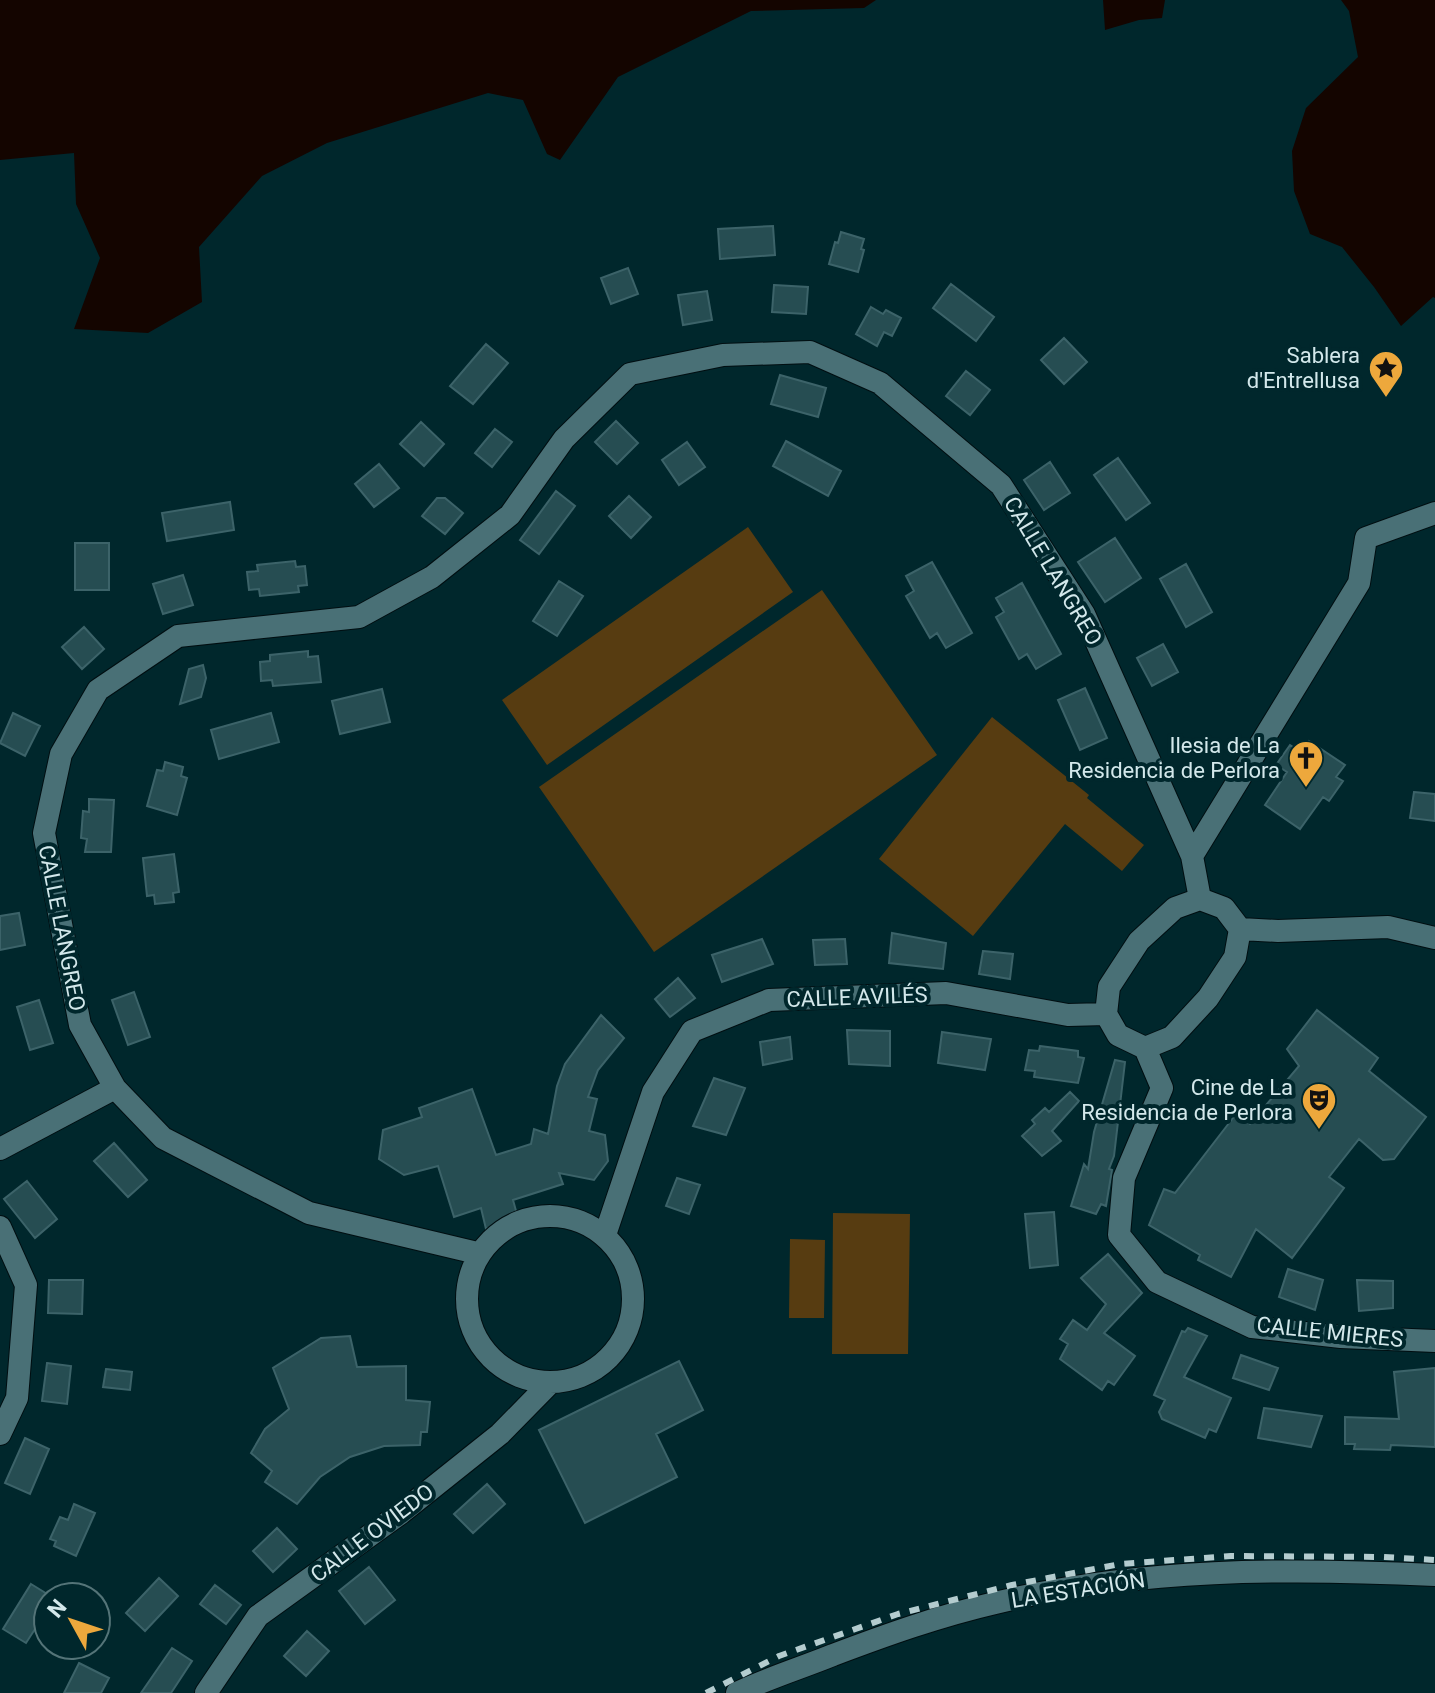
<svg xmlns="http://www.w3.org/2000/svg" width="1435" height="1693" font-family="Roboto,sans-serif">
  <rect width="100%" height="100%" fill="#00272c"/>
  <!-- green -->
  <path fill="#573c11" d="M748 527 793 592 547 765 502 700Z
    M822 590 937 755 654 952 539 787Z
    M992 717 1089 795 1087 798 1144 845 1122 871 1065 824 973 936 879 859Z
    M833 1213 910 1214 908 1354H832Z
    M790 1239 825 1240 824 1318H789Z"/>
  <!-- water -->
  <path fill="#140500" d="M0 0H876L864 8 751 11 618 77 560 160 547 154 523 100 488 93 327 143 262 176 199 247 202 302 148 333 74 329 100 258 76 204 74 153 0 160Z
    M1103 0H1165L1162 18 1139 20 1105 30Z
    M1341 0H1435V298L1433 297 1401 326 1374 287 1342 247 1310 234 1294 191 1292 151 1306 108 1358 57 1349 11Z"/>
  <!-- building -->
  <path fill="#264d52" stroke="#3c6369" stroke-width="2" d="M773 226 775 255 720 259 718 229Z
    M841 232 864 239 861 249 864 250 858 272 829 264 835 242 838 243Z
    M628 268 638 294 611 304 601 278Z
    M951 284 994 317 976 341 933 308Z
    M774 285 808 287 806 314 772 312Z
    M707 291 712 320 683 325 678 295Z
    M871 307 883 314 886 310 901 318 892 336 884 332 877 346 856 334Z
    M1064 338 1087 362 1064 384 1041 360Z
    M486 344 508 363 473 404 450 386Z
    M966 371 990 390 970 415 946 396Z
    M780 375 826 388 818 417 771 404Z
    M616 421 638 443 617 464 595 442Z
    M421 422 444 444 424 466 400 444Z
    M495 429 512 442 492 467 475 453Z
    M786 441 841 471 828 496 773 466Z
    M687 442 705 467 679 485 662 460Z
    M1118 458 1150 503 1126 520 1094 475Z
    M1050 462 1070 493 1044 510 1024 480Z
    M379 464 399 488 374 507 355 484Z
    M556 491 575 506 539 554 520 540Z
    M629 496 651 517 631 538 609 516Z
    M437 498H445L463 513 445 534 422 516Z
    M230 502 234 530 167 541 162 513Z
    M1115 538 1141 578 1105 602 1078 562Z
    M75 543H109V590H75Z
    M295 561 296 567 305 566 307 585 298 586 299 592 260 596 259 589 249 590 247 572 258 571 257 565Z
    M932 562 972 633 946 648 937 633 930 638 906 596 914 591 906 576Z
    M1186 564 1212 612 1186 627 1160 579Z
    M183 575 193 605 163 614 153 584Z
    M559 581 583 596 557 636 533 621Z
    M1022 583 1061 654 1036 669 1027 654 1019 659 996 617 1004 612 996 598Z
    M84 627 104 649 82 669 62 647Z
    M1163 644 1178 672 1152 686 1137 658Z
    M308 651V657L318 656 321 682 273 686 272 680 261 681 260 662 270 661V655Z
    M203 665 206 678 201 697 180 704 189 669Z
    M1085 688 1107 738 1080 750 1058 700Z
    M382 689 390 722 340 734 332 701Z
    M13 713 40 726 25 756 0 743Z
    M271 713 279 742 219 759 211 730Z
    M1309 741 1345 765 1336 777 1343 781 1329 801 1323 797 1300 829 1265 805 1287 772 1276 765 1290 745 1301 752Z
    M165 762 183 767 181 776 187 778 177 815 147 806 157 770 163 771Z
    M1414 792 1435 794V821L1410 818Z
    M89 799 114 800 111 852H85L87 839 81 838 83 811 89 812Z
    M174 854 179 892 173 893 174 902 155 904 154 895 147 896 143 858Z
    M19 913 25 945 0 950V916Z
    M892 933 946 943 943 969 889 963Z
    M762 939 773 964 722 982 712 955Z
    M845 939 847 964 815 965 813 940Z
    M983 951 1013 954 1010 979 979 974Z
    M678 978 695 998 670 1017 655 999Z
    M134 992 150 1037 128 1045 112 1000Z
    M39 1000 53 1043 30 1050 17 1007Z
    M1317 1010 1378 1058 1369 1071 1426 1117 1394 1159 1383 1160 1359 1139 1329 1177 1344 1188 1292 1258 1256 1229 1231 1277 1198 1260 1200 1255 1149 1225 1164 1189 1175 1193 1236 1114 1250 1124 1299 1066 1287 1049Z
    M601 1015 624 1038 598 1070 588 1097 597 1099 589 1131 605 1135 608 1161 594 1180 559 1173 563 1184 513 1200 518 1218 486 1229 481 1208 454 1217 438 1166 404 1175 379 1159 383 1130 422 1117 419 1108 472 1089 496 1155 531 1144 534 1129 548 1134 557 1086 565 1064Z
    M847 1030 890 1031V1066L849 1064Z
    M942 1032 991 1039 985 1070 938 1063Z
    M790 1037 792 1059 763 1065 760 1042Z
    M1040 1046 1078 1051V1057L1084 1058 1078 1083 1034 1077 1035 1071 1025 1070 1029 1050 1039 1051Z
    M1115 1060 1125 1062 1114 1156 1109 1169 1112 1170 1106 1206 1101 1204 1096 1214 1071 1206 1084 1164 1088 1169 1094 1132Z
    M714 1078 745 1088 726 1135 693 1126Z
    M1070 1092 1079 1101 1052 1131 1061 1141 1042 1156 1022 1136 1035 1124 1032 1120 1045 1108 1049 1112Z
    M114 1143 147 1180 128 1197 94 1161Z
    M677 1178 700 1185 689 1214 666 1206Z
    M27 1181 57 1219 35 1238 4 1199Z
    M1054 1212 1058 1265 1030 1268 1025 1214Z
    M1108 1254 1142 1293 1104 1333 1135 1356 1114 1385 1108 1381 1102 1390 1060 1359 1068 1344 1060 1339 1073 1320 1087 1330 1106 1304 1081 1278Z
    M1288 1269 1323 1280 1315 1310 1279 1297Z
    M49 1280H83L82 1314 48 1313Z
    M1357 1280 1393 1281V1308L1359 1311Z
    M1188 1328 1207 1336 1184 1377 1231 1398 1216 1432 1209 1429 1205 1438 1162 1419 1159 1412 1165 1400 1154 1395 1182 1331 1185 1332Z
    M350 1336 357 1367 406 1366V1400L430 1402 427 1432H421L420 1445 384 1446 350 1457 320 1477 297 1504 265 1482 272 1471 251 1453 265 1429 289 1409 273 1368 321 1338Z
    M1241 1355 1278 1368 1269 1390 1233 1378Z
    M679 1361 703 1410 656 1434 677 1477 585 1523 539 1430Z
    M47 1363 71 1366 67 1404 42 1401Z
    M1435 1368V1447L1391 1445 1390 1450 1354 1449 1355 1444H1345V1417L1399 1419 1394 1372Z
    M106 1369 132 1372 130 1390 103 1387Z
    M1264 1408 1322 1416 1311 1447 1258 1438Z
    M25 1438 49 1449 30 1494 5 1483Z
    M487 1484 505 1504 473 1533 454 1514Z
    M74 1504 95 1513 76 1556 54 1546 56 1541 50 1539 60 1517 68 1520Z
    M277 1528 297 1549 273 1572 253 1551Z
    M369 1567 395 1600 365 1624 339 1591Z
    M159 1578 178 1596 145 1631 126 1613Z
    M31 1584 52 1597H48V1609L26 1643 3 1629Z
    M215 1585 241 1605 226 1624 200 1604Z
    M307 1631 329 1651 306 1676 284 1656Z
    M172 1648 192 1661 171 1693H141Z
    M79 1663 109 1678 101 1693H64Z"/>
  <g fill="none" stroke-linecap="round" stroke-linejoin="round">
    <!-- minor casing -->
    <g stroke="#000e11" stroke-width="24">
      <path id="minor" d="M1192 856 1359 583 1366 538 1435 513
        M1200 899 1224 908 1240 929 1235 957 1208 998 1172 1037 1145 1048 1118 1035 1106 1014 1109 987 1139 941 1175 908Z
        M1240 929 1278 931 1388 927 1435 938
        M1145 1048 1162 1088 1124 1178 1119 1235 1157 1282 1252 1327 1341 1337 1435 1341
        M0 1149 115 1088
        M467 1299a83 83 0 1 1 166 0a83 83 0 1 1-166 0Z
        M0 1227 26 1285 17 1398 0 1434
        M605 1235 653 1092 692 1031 769 1000 946 993 1068 1015 1106 1014
        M477 1253 309 1213 163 1138 115 1088 80 1025 44 833 61 754 98 690 178 636 359 617 432 577 510 515 564 439 630 374 723 355 810 352 880 383 1001 485 1084 614 1192 856 1200 899
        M206 1693 258 1616 401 1513 500 1434 550 1383
        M737 1693C768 1678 801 1668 833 1655 886 1635 939 1616 995 1603 1137 1568 1289 1568 1435 1575"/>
    </g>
    <!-- minor -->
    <use href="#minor" stroke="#497076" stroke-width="22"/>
    <!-- rail -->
    <path stroke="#b4cccf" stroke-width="6" stroke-dasharray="10 10" stroke-linecap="butt" d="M706 1693 779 1656 898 1614 1012 1585 1120 1564 1231 1556 1384 1557 1435 1560"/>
  </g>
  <!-- icons -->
  <defs>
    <g id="sight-pin" transform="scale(1.8)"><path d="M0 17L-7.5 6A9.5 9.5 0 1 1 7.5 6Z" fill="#eda83c" stroke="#00272c"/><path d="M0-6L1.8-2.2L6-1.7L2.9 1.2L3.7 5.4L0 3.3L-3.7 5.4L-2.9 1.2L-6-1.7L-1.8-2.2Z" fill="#111"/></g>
    <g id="church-pin" transform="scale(1.8)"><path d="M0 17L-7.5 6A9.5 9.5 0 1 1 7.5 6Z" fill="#eda83c" stroke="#00272c"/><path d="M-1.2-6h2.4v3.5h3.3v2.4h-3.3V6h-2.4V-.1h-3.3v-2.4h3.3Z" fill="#111"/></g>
    <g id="theatre-pin" transform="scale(1.8)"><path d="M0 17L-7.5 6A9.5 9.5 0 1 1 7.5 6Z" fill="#eda83c" stroke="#00272c"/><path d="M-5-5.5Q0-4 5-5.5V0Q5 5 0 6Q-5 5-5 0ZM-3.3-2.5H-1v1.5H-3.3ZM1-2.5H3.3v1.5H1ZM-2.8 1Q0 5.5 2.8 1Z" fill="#111"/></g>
  </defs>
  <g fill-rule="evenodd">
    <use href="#sight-pin" x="1386" y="368"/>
    <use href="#church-pin" x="1306" y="758"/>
    <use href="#theatre-pin" x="1319" y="1100"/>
  </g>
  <g text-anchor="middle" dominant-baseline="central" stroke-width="8" stroke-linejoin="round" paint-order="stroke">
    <!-- poi labels -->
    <g font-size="22" fill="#d3e8eb" stroke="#00272c" text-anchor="end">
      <text x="1360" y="355">Sablera<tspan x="1360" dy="25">d'Entrellusa</tspan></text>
      <text x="1280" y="745">Ilesia de La<tspan x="1280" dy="25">Residencia de Perlora</tspan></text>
      <text x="1293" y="1087">Cine de La<tspan x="1293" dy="25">Residencia de Perlora</tspan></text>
    </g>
    <!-- street labels -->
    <g font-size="22" fill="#d3e8eb" stroke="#00272c">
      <text transform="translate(1053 571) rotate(59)">CALLE LANGREO</text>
      <text transform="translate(62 928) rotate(79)">CALLE LANGREO</text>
      <text transform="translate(857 997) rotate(-2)">CALLE AVILÉS</text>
      <text transform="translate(1330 1332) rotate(6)">CALLE MIERES</text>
      <text transform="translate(372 1533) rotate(-37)">CALLE OVIEDO</text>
      <text transform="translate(1078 1590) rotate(-9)">LA ESTACIÓN</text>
    </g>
  </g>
  <!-- north arrow -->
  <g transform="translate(72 1621) rotate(310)"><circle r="38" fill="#00272c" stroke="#547478" stroke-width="2"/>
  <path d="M0-6L14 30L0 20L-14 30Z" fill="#eda83c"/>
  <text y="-12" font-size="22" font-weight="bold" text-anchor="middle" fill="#d3e8eb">N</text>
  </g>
</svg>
